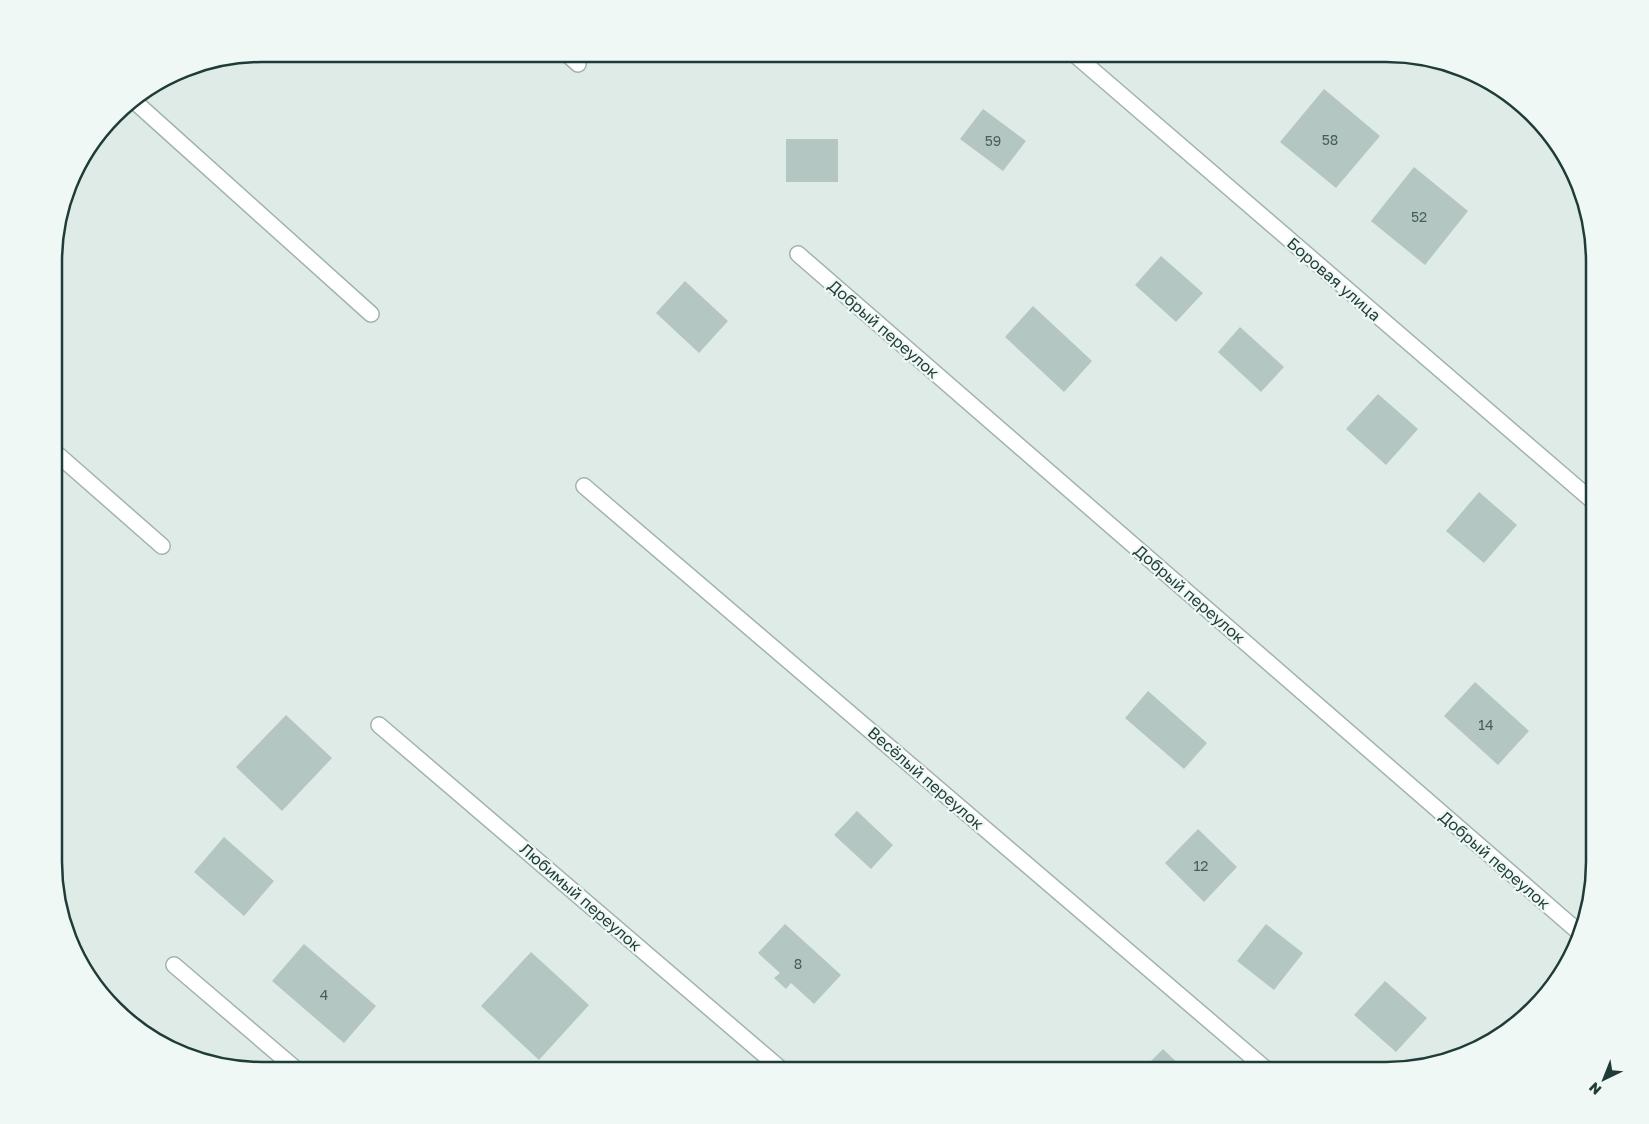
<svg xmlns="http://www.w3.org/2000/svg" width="1649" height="1124" font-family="'Golos Text',sans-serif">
  <rect width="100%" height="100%" fill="#dfebe7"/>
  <!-- building -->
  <path fill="#b4c6c1" d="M1324 89 1380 136 1336 188 1280 142Z
    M983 109 1026 141 1003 171 960 139Z
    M786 139H838V182H786Z
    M1414 167 1468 211 1425 265 1371 221Z
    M1161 256 1203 293 1176 322 1135 285Z
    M685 281 728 321 699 353 656 313Z
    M1033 306 1092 361 1064 392 1005 337Z
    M1240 327 1284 367 1261 392 1218 352Z
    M1378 394 1418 429 1386 465 1346 429Z
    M1479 492 1517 525 1484 563 1446 531Z
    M1475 682 1529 731 1498 765 1444 716Z
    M1148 691 1207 743 1184 769 1125 718Z
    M286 715 332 758 282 811 236 767Z
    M857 811 893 845 871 869 834 835Z
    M1198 829 1237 867 1204 902 1165 863Z
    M224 837 274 881 244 916 194 872Z
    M785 924 841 975 814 1004 791 983 786 989 774 978 780 973 758 953Z
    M1266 924 1303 953 1274 990 1237 961Z
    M304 944 376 1006 344 1043 272 981Z
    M531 952 589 1005 539 1060 481 1006Z
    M1385 981 1427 1018 1396 1052 1354 1015Z
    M1163 1049 1185 1070H1142Z"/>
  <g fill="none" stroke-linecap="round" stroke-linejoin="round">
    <!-- minor casing -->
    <g stroke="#a2b3af" stroke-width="18">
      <path id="minor" d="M567 54 578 64
        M1074 54 1595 503
        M133 100 371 314
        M798 254 1581 934
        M56 453 162 546
        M584 486 1267 1070
        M379 725 782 1070
        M174 965 297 1070"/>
    </g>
    <!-- minor -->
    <use href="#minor" stroke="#fff" stroke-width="15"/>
  </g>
  <g text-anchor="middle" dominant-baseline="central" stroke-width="4.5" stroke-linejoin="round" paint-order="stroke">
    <!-- number labels -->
    <g font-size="14" fill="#445e5a">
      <text x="1330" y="139">58</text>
      <text x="993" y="140">59</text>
      <text x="1419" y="216">52</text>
      <text x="1486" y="724">14</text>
      <text x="1201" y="865">12</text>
      <text x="798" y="963">8</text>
      <text x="324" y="994">4</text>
    </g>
    <!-- street labels -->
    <g font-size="16" fill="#1f3c38" stroke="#eff8f5">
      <text transform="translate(1334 279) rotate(41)">Боровая улица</text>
      <text transform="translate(884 329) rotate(41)">Добрый переулок</text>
      <text transform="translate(1190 594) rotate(41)">Добрый переулок</text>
      <text transform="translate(926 778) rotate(41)">Весёлый переулок</text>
      <text transform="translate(1495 860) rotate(41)">Добрый переулок</text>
      <text transform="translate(581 897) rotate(41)">Любимый переулок</text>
    </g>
  </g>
  <!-- crop -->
  <path d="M0 0H1649V1124H0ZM262 62H1386A200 200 0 0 1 1586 262V862A200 200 0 0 1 1386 1062H262A200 200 0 0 1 62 862V262A200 200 0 0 1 262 62Z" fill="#eff8f5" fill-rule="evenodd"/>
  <path fill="none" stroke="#1f3c38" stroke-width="2.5" d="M262 62H1386A200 200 0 0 1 1586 262V862A200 200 0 0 1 1386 1062H262A200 200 0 0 1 62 862V262A200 200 0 0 1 262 62Z"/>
  <!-- north arrow -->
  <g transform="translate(1604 1079) rotate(223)" stroke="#eff8f5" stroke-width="4" paint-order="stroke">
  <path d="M0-4L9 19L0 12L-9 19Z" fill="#1f3c38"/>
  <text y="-8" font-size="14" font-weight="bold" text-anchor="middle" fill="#1f3c38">N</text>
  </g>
</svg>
